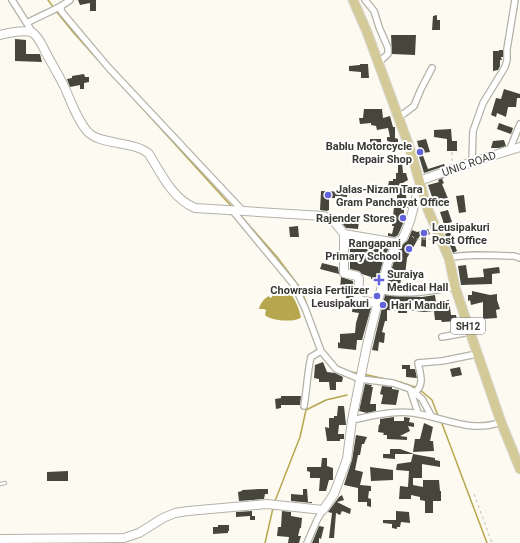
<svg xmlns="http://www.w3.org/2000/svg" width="520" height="543" font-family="Roboto,sans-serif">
  <rect width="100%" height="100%" fill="#fdfbf1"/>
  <!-- water -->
  <path fill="#b6a64d" d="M280 287H284L285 290C294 293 299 309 301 317 296 323 270 321 265 315L266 310 264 309H259C260 304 264 298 269 296L270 298 272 297V291Z"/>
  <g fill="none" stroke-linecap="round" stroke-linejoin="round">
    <!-- stream -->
    <path stroke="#b6a64d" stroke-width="1.5" d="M48 0 54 8
      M56 11 73 32 98 60
      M134 99 232 207
      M239 214 277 257 301 289 307 305
      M350 372 358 373
      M363 374 385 379
      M397 381 418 388 432 400 438 416
      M441 421 487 543
      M275 501 300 437 306 410 326 400 347 395
      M265 543 273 508"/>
  </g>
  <!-- building -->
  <path fill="#47463d" d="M78 0H96V11H90V3L80 5Z
    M437 15V20H440V30H432L433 16Z
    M391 35H416L415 55 392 54Z
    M15 39 26 40V54H40L42 62 15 61Z
    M499 50H503V57H501L502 60H500V66L498 70 493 71V51H499Z
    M360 64H368L369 78H361V72L349 71V66L360 65Z
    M84 74 85 77H89V82L84 83V89H80V85L70 87 67 79 72 78V76Z
    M504 89 520 94V98H517L516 107H508L506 117 497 113 496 117 491 115 496 98 501 99Z
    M364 109H382L383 118 390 116 393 127H395V138L398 139V146H396V150H391V142L387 141V137H390L388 128 377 130 376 126 371 125V123L360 124 359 118H363Z
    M499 123 513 128 511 134 497 129Z
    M451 129 452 141H457V151H447V139L434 137V130Z
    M370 139H381V144H379V147H377V149H370Z
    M426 139 430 152 422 153 428 169 444 164 445 166 424 173 417 150 419 149 417 141Z
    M504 140 506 146 499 148H491L493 141Z
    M402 162 403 173H406L408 180 387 192 389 181H393V179H396V173H398V163Z
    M445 177 442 179 444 183 442 184 449 201 435 206 428 185 439 182 438 180Z
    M396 187 407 188 406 196 407 200H410L408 208H404V221L398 235 395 237 388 236V233L392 234 394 226H392L394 207H397V193H396Z
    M321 191 347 192V197L335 196V198H329V210L327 211 320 210Z
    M464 195 466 212 459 213 456 196Z
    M448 210 452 222 444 224 440 212Z
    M347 219 359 220 358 229 346 228 342 223H347Z
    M298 226 299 237H290L289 227Z
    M428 229 430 234 426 236V247L421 246 422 232 407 258 405 275 402 274 400 285 403 286V288L387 287 393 264 401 246 408 240 412 230 417 232Z
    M450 232 457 251 453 253 445 234Z
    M350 241 389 247 383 261 376 287 377 280 371 279V277L362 274 359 271 350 269Z
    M322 263 338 267 339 274 320 269Z
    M466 265 468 278 484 277 483 269 499 267 500 273 492 274V284L461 285 458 266Z
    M341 277 353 281V298H346L347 290 340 289Z
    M472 291 490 295 497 294V300L500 309 496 310 497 318 483 319V302L471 305 470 300 468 301V295H472Z
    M385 295 422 297 435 295 436 302 449 300 451 315H456L457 321 442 322 441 320H435L434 311 424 312 407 310V313H398V311L387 310V321H385L382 332 385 333 384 343 379 342 378 351 372 350Z
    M353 304 371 308 362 340H357L356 350 338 348V342L340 343V334L355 333 356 323 359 313 352 312Z
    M323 362 327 372 335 373 343 377 342 382H336V390H330L329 382H319V379L314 378 315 365Z
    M402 365H410V369H415L417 378 406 377V369H402Z
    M460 367 462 375 452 377 450 369Z
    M365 384 372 385 371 387H373L370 404H376V411L367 413 359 411Z
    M382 386 392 387V389L399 390 396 405 381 404 383 395 380 394Z
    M281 396H301L300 405H281V408L276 409 275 399 281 398Z
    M338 406H344L346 425H339L338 434H344V439H340V441H327L325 427 329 428V418H334V416H337Z
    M394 417V421H404V417L410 418 409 422 414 423V427L408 426 410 431 400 436 407 437V440L387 439V435H383L384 433 378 432 379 424 380 425V419Z
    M424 423 433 427 430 441H433L434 451 413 452 415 439H420Z
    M356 435 367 437 364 444H362L360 455H358L355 470 363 472 360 485 371 486V491H369L368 498 371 499V507L367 506V502H358V488L344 485 352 460Z
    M390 449H400L414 454H395V459L383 458V454H390Z
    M413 454 435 458V460L440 461V467L422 464V478H413V485L423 487V480H439L440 491H441V501H433V513H425V501L420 500V497L411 495V499H399L400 486 408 487 409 471 396 470 397 464 411 462Z
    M322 458H327V466L333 468V480H329L326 491H319L320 478H310V472L307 471V467H321Z
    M370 467 393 470V480L371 481Z
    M68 471V481H47V472Z
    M260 489H268V494H265L264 499 239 501 238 492 242 491V490Z
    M303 489H307L308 502H312V503L291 501V494L303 495Z
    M342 495 344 500 337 502 351 509 350 514 342 511 340 515 336 513 334 538H329L332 513 328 512 339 497Z
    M252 511V516H255V520H250V516L236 517V512Z
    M282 511 291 512V516L302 518 301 528H300L298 536H301L299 543H288L289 537 277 536 278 527H281Z
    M396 511 409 512 410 523 401 522 400 527H397V529L392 528V524L383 523V520H396Z
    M218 525H229V531H228V533L213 534V527H218Z
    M319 526 324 527 321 539 319 538V543H312Z"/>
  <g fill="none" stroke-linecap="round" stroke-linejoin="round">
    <!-- lane casing -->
    <g stroke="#b3b2a8" stroke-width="4.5">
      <path id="lane" d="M0 484 5 483"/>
    </g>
    <!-- street casing -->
    <g stroke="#b3b2a8" stroke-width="8">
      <path id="street" d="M12 0 33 33
        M365 0 374 11 379 27 388 48V54L378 63
        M61 6V11L108 67 242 210
        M27 23C41 15 57 10 70 0
        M398 118 414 106 421 89 432 68
        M509 151 520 124
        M472 162 473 131 483 103 505 67 507 60V49L515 0
        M232 210 294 285 305 308 321 351 336 369 360 379 393 383 410 389 418 413
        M449 258C464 253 496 256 514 256L520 258
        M380 290C405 296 430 291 455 287
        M442 337 470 332
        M413 391 422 399 432 417
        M415 392C425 385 420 373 418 363L442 361 477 354
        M304 406C307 389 307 374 311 357L321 351
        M352 420C372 416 398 409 419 414 447 419 473 433 501 422
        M307 543 317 520 323 510"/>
    </g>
    <!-- secondary casing -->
    <g stroke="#b3b2a8" stroke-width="10">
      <path id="secondary" d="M0 35C7 33 26 29 33 33 39 37 43 47 46 53 52 64 58 74 64 86 71 101 76 118 87 131 100 146 133 140 149 154 161 174 173 199 195 208L323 216 332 219 344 234 397 243
        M419 181 472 162 520 147
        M344 234V273L357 276 359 279 358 299 363 301 377 303
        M0 539 124 538 139 533 163 518 175 513 188 511 267 504 323 510 334 494 347 459 352 420 367 345 388 262 397 243 403 238 410 221 417 194 421 190"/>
    </g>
    <!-- primary casing -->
    <g stroke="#dcdbdb" stroke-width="11">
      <path id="primary" d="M353 0 367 32 409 146 428 210 449 258 455 287 470 332 501 422 520 469"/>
    </g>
    <!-- path -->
    <path stroke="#c0bfb7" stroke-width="1" stroke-dasharray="3 3" stroke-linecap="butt" d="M452 152V162
      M412 236 415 239H433
      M474 494 492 543"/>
    <!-- lane -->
    <use href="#lane" stroke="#fff" stroke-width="2.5"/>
    <!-- street -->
    <use href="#street" stroke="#fff" stroke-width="5.5"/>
    <!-- secondary -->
    <use href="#secondary" stroke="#fff" stroke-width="8"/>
    <!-- primary -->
    <use href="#primary" stroke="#d3ca97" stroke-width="9"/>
  </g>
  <!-- markers -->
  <g fill="#6262db" stroke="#fff" stroke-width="1.5">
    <circle cx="420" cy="152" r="4"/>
    <circle cx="328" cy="195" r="4"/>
    <circle cx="403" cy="218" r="4"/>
    <circle cx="424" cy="233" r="4"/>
    <circle cx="409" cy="249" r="4"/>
    <path d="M377 274h4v4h4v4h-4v4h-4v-4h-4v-4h4z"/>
    <circle cx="377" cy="296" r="4"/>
    <circle cx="383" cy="305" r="4"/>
  </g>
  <g text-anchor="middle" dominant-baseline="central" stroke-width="4" stroke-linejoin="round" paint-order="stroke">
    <!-- shield labels -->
    <rect fill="#fff" stroke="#757472" stroke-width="1" x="451" y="318" width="34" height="16" rx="3"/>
    <g font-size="10" font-weight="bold" fill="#3a3935">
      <text x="468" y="326">SH12</text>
    </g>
    <!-- poi labels -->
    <g font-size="11" font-weight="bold" fill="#3a3935" stroke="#fff" text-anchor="end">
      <text x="412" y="146">Bablu Motorcycle<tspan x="412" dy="13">Repair Shop</tspan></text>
      <text x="336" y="189" text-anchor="start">Jalas-Nizam Tara<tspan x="336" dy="13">Gram Panchayat Office</tspan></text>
      <text x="395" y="218">Rajender Stores</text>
      <text x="432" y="227" text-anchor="start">Leusipakuri<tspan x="432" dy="13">Post Office</tspan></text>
      <text x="401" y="243">Rangapani<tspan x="401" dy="13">Primary School</tspan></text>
      <text x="387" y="274" text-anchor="start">Suraiya<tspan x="387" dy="13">Medical Hall</tspan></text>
      <text x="369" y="290">Chowrasia Fertilizer<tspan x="369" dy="13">Leusipakuri</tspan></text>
      <text x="391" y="305" text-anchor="start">Hari Mandir</text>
    </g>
    <!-- street labels -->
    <g font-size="11" fill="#3a3935" stroke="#fff">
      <text transform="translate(469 164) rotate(-19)">UNIC ROAD</text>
    </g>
  </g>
</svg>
